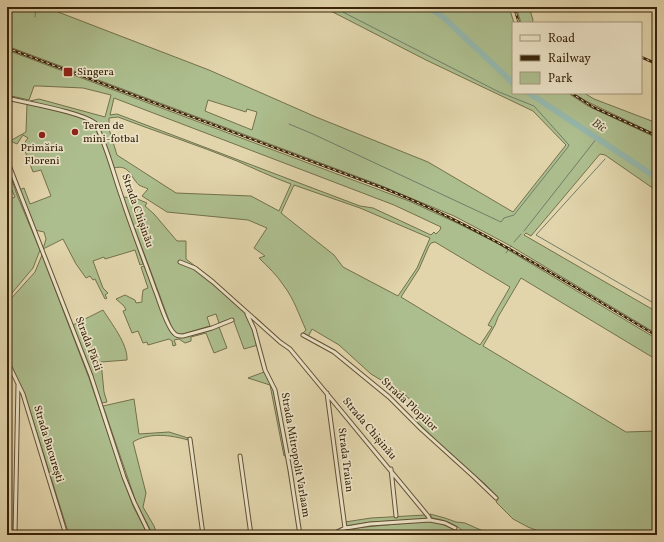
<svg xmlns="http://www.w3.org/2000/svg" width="664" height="542" font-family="Vollkorn,serif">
  <rect width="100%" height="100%" fill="#e2d5ac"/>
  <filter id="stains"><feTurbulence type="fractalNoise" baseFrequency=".005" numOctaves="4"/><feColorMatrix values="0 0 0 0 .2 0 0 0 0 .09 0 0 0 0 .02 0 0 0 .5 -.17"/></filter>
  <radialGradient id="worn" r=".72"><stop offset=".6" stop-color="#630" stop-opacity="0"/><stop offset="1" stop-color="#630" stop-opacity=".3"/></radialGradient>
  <!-- green -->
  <path fill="#adbe8e" stroke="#73714c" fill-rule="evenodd" d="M7 7H45L209 70 316 117 428 162 513 212 566 145 533 111 426 60 323 7H509L514 23 513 93H568L588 106 657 138V191L605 155 600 154 531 236 526 233 524 235 657 312V334L509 245 454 216 377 184 7 46ZM208 100 246 112 247 109 257 112 252 130 205 111Z
    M516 7H529L533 20 532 23H521Z
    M7 50 409 201 457 223 495 242 657 339V360L521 278 498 317 495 325 483 346 626 432 657 431V535H548L528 527 513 519 496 502 498 498 485 484 455 459 416 421 423 417 417 406 404 394 371 374 339 345 312 329 308 337 303 333 306 330C299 315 294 299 284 286 277 275 268 267 259 258L265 256 254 248 267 228 248 220 167 212 142 196 148 189C145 187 142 187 139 185 130 177 130 164 114 168L98 126 90 118 30 101 39 99 105 117 111 95 83 88 39 86H34L29 100 7 95ZM114 98 394 205 441 227 440 230 436 234 434 232 431 235 373 208 360 206 117 114 110 115ZM118 117C157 132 198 145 237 161 255 169 272 177 291 184L279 211 251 196 176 193 117 155 109 129V118ZM294 185 360 208 430 238 417 268 398 296 343 267 334 255 281 213ZM435 242 510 287 488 325 492 327 480 345 401 297 419 269 429 246 431 243Z
    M573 93H584L594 99 657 123V135L586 101Z
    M27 104C44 108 84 115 95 126L106 154 143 264 140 265 135 250 105 259 104 257 93 261 103 288 108 293 105 295 107 298 105 299 95 279 93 280 90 276 86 278 76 264 63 239 43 249 46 239 44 232 35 230 19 190 24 188 30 204 51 196 41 170 33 172 25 151 21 148 28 138 23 135 17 144 10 141 26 132Z
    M7 166 17 195 40 250 33 268 7 299V236L12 233 7 225V200L15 197 7 179Z
    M123 197 135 198 147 203 145 206 154 214 177 241H186V259L195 266V269C208 280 239 302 247 315 252 324 255 334 258 345L244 349 233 319H230L219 323 216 314 207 317 210 326 183 334 178 335 173 331Z
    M42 255 89 378 133 506 148 535H69L25 395 7 359V303L35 272Z
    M144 266 170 331 173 335 179 338 219 327 227 348 214 353 206 333 191 337V341L185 343 179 339 174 340 176 345 173 346 172 341 169 339 148 345 147 342 143 343 138 331 132 333 123 311 126 310 124 306 116 299 125 295 135 300 136 303 142 302V298L143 290 148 288 141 267Z
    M103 310C111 323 128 344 127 360L101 362 104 392 107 402 102 403 73 325Z
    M264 372 274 389 286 455 284 456 270 385 248 378Z
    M134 399 139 434 169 432 188 438V440C171 435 149 432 133 442L146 493 143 507 154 526 157 535H153L136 502 103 406Z
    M430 514 445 518 456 522 465 523 492 535H467C458 525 446 520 432 518Z
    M425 515 427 519 372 522 346 526 345 522 371 518Z
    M428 521C441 523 451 527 462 533V535H354L353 528H355Z"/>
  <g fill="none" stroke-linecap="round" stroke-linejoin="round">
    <!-- stream -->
    <path stroke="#707d6c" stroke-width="1" d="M12 10V7
      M35 17 36 7
      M289 124 313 134 501 222 504 218 514 215 568 147 569 145 534 106 499 92 333 7
      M605 159 536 235 657 305
      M524 231 597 138
      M514 242 521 234
      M506 253 511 246
      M468 532 475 535"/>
    <!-- river -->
    <path stroke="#95b8ad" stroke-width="6" d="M427 7 442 16 513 83
      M529 93 657 178"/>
    <!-- street casing -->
    <g stroke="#635032" stroke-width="5">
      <path id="street" d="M7 98C26 103 81 112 95 123 107 146 113 173 122 198 132 229 144 259 155 290 160 302 165 322 173 332 176 336 179 336 183 336L212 328 232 320
        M7 160 91 376 124 477 134 502 150 535
        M180 262 195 268 213 282 280 342 290 349 428 516 430 520
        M247 314 254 329 265 370 275 390 290 470 300 535
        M303 335 334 352 389 397 421 429 474 477 496 498
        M7 361 23 394 66 535
        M327 393 345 528
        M190 439 203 535
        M240 456 251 535
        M391 469 396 516
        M15 535 18 385
        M331 535 345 528 352 527 370 524 430 520 445 523 455 528"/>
    </g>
    <!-- street -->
    <use href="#street" stroke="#ece4c9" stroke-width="3"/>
    <!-- rail casing -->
    <g stroke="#39240a" stroke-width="2.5">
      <path id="rail" d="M514 7 519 23
        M7 48 383 188C480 226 567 283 657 336
        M641 57 657 64
        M571 93 593 107 657 136"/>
    </g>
    <!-- rail -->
    <use href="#rail" stroke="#ece4c9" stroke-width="1" stroke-dasharray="3" stroke-linecap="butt"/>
  </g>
  <!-- markers -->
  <g fill="#8f2418" stroke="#ece4c9" stroke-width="1.5">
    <rect x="63" y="67" width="10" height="10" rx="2"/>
    <circle cx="75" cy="132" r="4"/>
    <circle cx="42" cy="135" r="4"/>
  </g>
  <g text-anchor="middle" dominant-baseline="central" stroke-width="3.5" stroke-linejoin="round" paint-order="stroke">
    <!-- poi labels -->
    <g font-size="11" fill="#39240a" stroke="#ece4c9" text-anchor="start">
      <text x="77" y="72">Sîngera</text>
      <text x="83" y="126">Teren de<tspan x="83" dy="13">mini-fotbal</tspan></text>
      <text x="42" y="148" text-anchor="middle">Primăria<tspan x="42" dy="13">Floreni</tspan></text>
    </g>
    <!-- street labels -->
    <g font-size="11" fill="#39240a" stroke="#ece4c9">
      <text transform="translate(137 211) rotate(71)">Strada Chișinău</text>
      <text transform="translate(88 344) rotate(69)">Strada Păcii</text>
      <text transform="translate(409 405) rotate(43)">Strada Plopilor</text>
      <text transform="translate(369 429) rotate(50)">Strada Chișinău</text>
      <text transform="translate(48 444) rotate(73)">Strada București</text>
      <text transform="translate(295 455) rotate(80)">Strada Mitropolit Varlaam</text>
      <text transform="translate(345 460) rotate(83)">Strada Traian</text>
    </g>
    <!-- water labels -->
    <g font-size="12" font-style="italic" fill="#504933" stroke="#ece4c9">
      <text transform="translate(599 126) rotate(34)">Bîc</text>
    </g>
  </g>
  <!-- margin -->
  <rect width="664" height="542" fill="none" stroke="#e2d5ac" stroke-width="24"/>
  <rect x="8" y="8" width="648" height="526" fill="none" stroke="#39240a" stroke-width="2"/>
  <rect x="12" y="12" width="640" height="518" fill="none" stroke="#39240a"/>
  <!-- legend -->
  <rect x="512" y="22" width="130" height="72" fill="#ece4c9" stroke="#a4977d"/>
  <rect x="520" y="35" width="20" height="6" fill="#ece4c9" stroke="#a4977d"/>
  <text x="548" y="42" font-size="12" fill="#39240a">Road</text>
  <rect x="520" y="55" width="20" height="6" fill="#39240a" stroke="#a4977d"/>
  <text x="548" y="62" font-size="12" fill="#39240a">Railway</text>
  <rect x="520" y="72" width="20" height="12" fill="#adbe8e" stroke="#a4977d"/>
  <text x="548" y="82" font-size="12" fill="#39240a">Park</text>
  <rect width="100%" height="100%" filter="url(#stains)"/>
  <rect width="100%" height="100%" fill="url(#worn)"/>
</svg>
